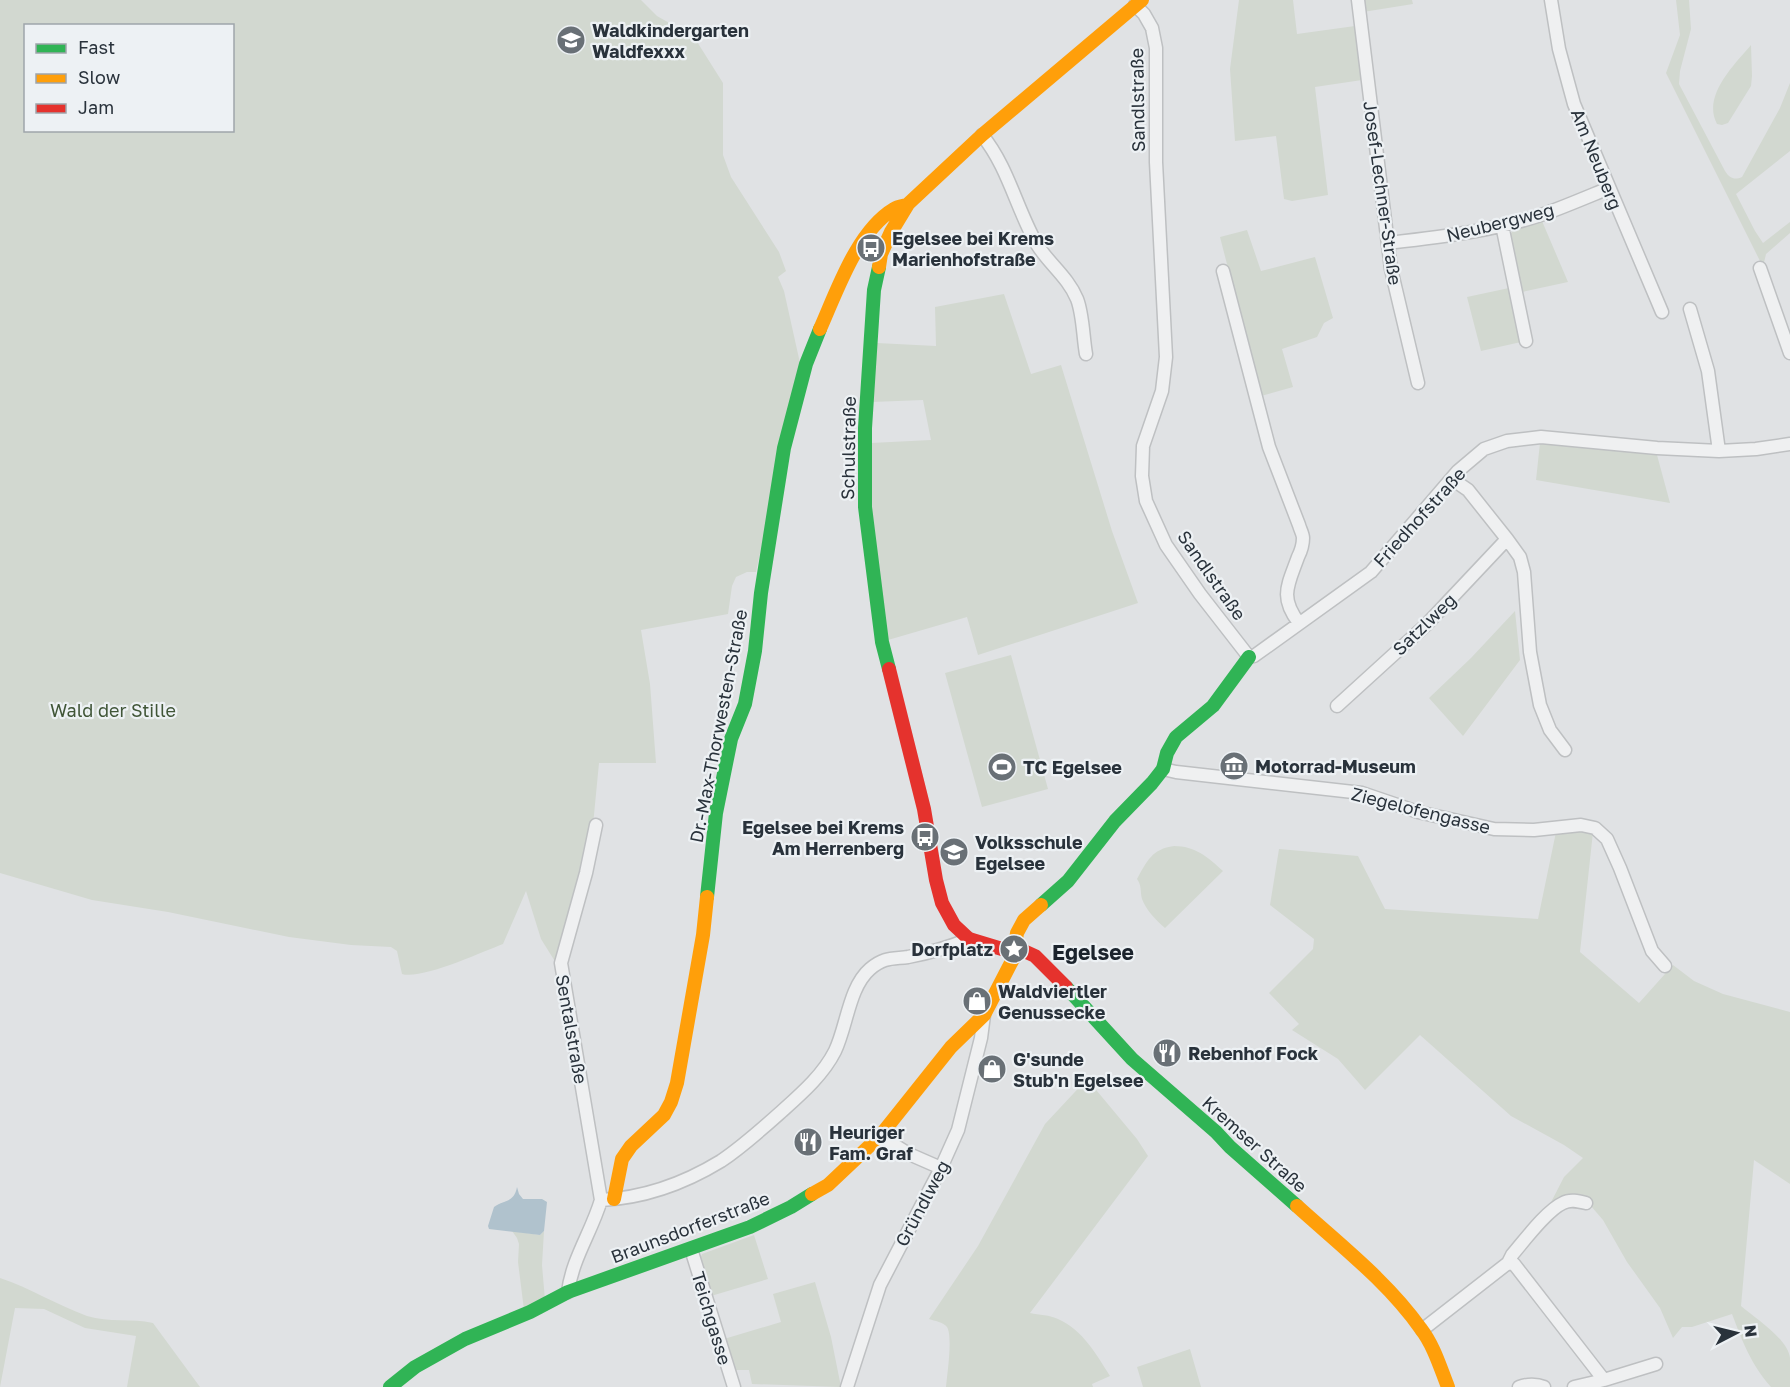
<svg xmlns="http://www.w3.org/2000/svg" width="1790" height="1387" font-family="'Golos Text',sans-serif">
  <rect width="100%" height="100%" fill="#e0e2e4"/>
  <!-- green -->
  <path fill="#d2d8d0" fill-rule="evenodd" d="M0 0H641L657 16 694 37 723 83V155L731 177 779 252 786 271 778 277 784 291 800 363 756 572H747L736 577 732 586 728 614 641 630 650 684 656 763H599L593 825 556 963 541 939 526 891 503 944C482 952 421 980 402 974L397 951 391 947 351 945 289 937 168 912 92 900 0 873ZM26 26H232V130H26Z
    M1239 0H1293L1297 34 1355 26 1362 80 1315 87 1328 195 1292 201 1284 199 1276 136 1235 141 1230 69Z
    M1362 0H1412L1413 4 1363 12Z
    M1676 0H1689L1691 29 1680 71 1679 84 1725 171C1730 179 1735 180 1742 177L1780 108 1790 83V151L1736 194 1755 231 1763 243 1790 222V233L1766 254 1763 267 1666 73 1680 35Z
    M1751 45 1752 76 1751 86 1728 123 1722 125 1717 124C1702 96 1734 65 1751 45Z
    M1542 221 1568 282 1522 292 1510 235 1514 229Z
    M1247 230 1261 271 1315 257 1333 318 1324 323 1317 337 1282 349 1293 387 1261 396 1220 237Z
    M1509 288 1521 342 1481 351 1467 297Z
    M1004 294 1031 374 1061 365 1112 531 1138 603 978 655 967 617 888 640 870 507 871 443 931 440 923 400 872 402 877 343 936 346 935 307Z
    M1540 443 1657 455 1670 503 1536 480Z
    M1515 611 1520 660 1463 736 1429 698 1471 658Z
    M1011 655 1048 789 982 807 945 673Z
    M1581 830 1593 832 1580 952 1639 1003 1673 965 1694 981 1723 994 1790 1012V1184L1754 1160 1741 1306C1755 1318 1788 1339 1790 1358 1790 1367 1790 1378 1790 1387H1771C1751 1364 1743 1343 1732 1314L1692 1327H1682L1673 1338 1660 1308 1627 1262 1603 1220 1584 1198 1547 1210 1564 1177 1583 1158 1564 1145 1511 1116 1420 1035 1365 1090 1338 1059 1292 1030 1299 1024 1269 993 1313 949 1314 939 1270 905 1279 849 1358 856 1385 909 1538 919 1556 832Z
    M1174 846C1195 846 1208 857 1223 871L1165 928C1156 920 1146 910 1142 899 1140 891 1142 886 1137 879 1147 861 1152 849 1174 846Z
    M1087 1079 1137 1139 1148 1156 1030 1313C1039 1315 1050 1315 1058 1319 1083 1330 1096 1354 1110 1376L1092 1384 1093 1387H946C947 1375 953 1337 947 1327 943 1322 935 1321 929 1319L978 1246 1045 1124Z
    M512 1231 540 1235 544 1231 542 1265 545 1300 524 1310 518 1262 519 1244 517 1238Z
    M754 1235 768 1279 711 1296 700 1259 702 1254Z
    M0 1278C30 1288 57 1305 87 1316 109 1323 132 1318 153 1323L200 1387H127L136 1336 85 1328 44 1309 15 1308 0 1387Z
    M815 1282 831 1337 841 1387 752 1384 749 1370H735L724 1339 781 1322 773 1294Z
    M1190 1349 1201 1387H1143L1137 1367Z"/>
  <!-- water -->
  <path fill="#b0c2cd" d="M517 1187 519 1194 523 1199H542L547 1202 544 1231 540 1235 489 1229 488 1226 494 1207C505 1199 514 1203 517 1187Z"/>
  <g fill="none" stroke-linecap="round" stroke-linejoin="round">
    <!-- street casing -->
    <g stroke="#bec0c2" stroke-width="15">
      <path id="street" d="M1358 0 1391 269 1418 383
        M1551 0 1559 49 1574 104 1662 312
        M1135 5 1144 14 1152 28 1156 48V162L1166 357 1162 391 1143 446 1142 476 1146 501 1166 545 1200 594 1249 657 1254 656 1371 572 1458 471 1484 449 1507 441 1541 437 1657 448 1719 451 1756 449 1790 444
        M982 135C1008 167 1016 207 1036 243 1048 263 1068 277 1077 299 1083 314 1083 337 1086 354
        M1502 225 1526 341
        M1388 243C1440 237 1494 231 1544 214 1566 206 1587 197 1609 188
        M1760 268 1790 353
        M1223 271 1269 447 1299 525C1300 529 1303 534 1303 538 1303 545 1301 551 1298 557 1288 585 1279 597 1299 623
        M1690 309 1708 371 1719 451
        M1452 479 1468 490 1507 539 1520 557 1524 572 1530 652 1540 705 1550 730 1565 750
        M1337 706 1426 625 1507 539
        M1163 769 1176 772 1362 793 1418 812 1494 829 1534 830 1581 825 1595 828 1607 839 1620 868 1652 951 1665 966
        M880 1136 909 1154 941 1168
        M601 1200C643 1198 685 1183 721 1161 742 1147 762 1129 781 1112 801 1094 823 1075 835 1051 847 1026 849 987 870 969 884 957 892 959 908 957 929 953 950 947 969 939
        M691 1249 734 1387
        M1508 1263 1514 1264 1604 1380
        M568 1292C572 1259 592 1231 601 1200L561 963 586 873 596 825
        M1422 1330 1508 1263 1512 1255C1524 1241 1547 1210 1563 1203 1570 1199 1578 1201 1586 1203
        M847 1387 880 1285 941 1168 958 1130 981 1038 984 1015
        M1519 1387C1527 1384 1537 1384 1544 1387
        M1574 1387 1604 1380 1656 1364"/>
    </g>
    <!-- street -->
    <use href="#street" stroke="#eff0f1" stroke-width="12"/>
    <!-- fast -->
    <path stroke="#30b455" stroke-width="14" d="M879 267 874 290 865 428V507L882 642 889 669
      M707 897 716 813 731 739 745 704 755 651 761 593 784 448 806 364 820 329
      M1041 905 1068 881 1115 821 1152 783 1163 769 1167 753 1176 737 1213 706 1249 657
      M1066 987 1132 1059 1216 1132 1230 1147 1297 1206
      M390 1387 415 1367 465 1339 530 1312 568 1292 750 1227 791 1207 812 1194"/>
    <!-- slow -->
    <path stroke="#ff9f0a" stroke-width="14" d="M879 267 881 254 891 232 908 204 982 135 1142 0
      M820 329C837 291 857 231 894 209 897 207 903 206 907 205
      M812 1194 828 1185 880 1136 951 1047 984 1015 1013 959 1017 933 1024 920 1041 905
      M614 1199 622 1159 631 1146 664 1115 671 1102 677 1083 703 935 707 897
      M1297 1206C1340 1245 1388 1282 1421 1329 1434 1346 1440 1367 1448 1387"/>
    <!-- jam -->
    <path stroke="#e5322d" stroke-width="14" d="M889 669 924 809 936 880 942 903 954 925 969 939 1002 949 1024 951 1035 956 1066 987"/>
  </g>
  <!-- icons -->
  <defs>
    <g id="school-disc" transform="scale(1.5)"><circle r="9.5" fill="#697076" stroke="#edf1f4"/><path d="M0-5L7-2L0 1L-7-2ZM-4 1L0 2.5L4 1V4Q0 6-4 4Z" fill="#fff"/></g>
    <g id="bus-disc" transform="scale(1.5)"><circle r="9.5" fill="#697076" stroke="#edf1f4"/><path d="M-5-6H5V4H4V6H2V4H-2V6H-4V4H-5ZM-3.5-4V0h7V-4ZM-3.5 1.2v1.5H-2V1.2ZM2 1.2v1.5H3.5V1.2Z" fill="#fff"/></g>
    <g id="museum-disc" transform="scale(1.5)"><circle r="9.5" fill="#697076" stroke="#edf1f4"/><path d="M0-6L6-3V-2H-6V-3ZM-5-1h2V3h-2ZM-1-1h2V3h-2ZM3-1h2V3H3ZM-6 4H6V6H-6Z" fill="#fff"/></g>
    <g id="stadium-disc" transform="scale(1.5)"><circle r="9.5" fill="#697076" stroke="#edf1f4"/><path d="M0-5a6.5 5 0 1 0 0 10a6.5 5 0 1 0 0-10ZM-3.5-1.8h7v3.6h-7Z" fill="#fff"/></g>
    <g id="sight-disc" transform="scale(1.5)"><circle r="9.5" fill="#697076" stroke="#edf1f4"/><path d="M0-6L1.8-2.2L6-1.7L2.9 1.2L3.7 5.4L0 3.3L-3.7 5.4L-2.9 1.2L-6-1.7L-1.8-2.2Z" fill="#fff"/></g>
    <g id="shop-disc" transform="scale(1.5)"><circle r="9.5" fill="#697076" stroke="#edf1f4"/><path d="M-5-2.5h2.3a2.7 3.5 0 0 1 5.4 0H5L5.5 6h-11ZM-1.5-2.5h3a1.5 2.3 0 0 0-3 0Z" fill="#fff"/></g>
    <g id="restaurant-disc" transform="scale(1.5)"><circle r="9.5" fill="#697076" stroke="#edf1f4"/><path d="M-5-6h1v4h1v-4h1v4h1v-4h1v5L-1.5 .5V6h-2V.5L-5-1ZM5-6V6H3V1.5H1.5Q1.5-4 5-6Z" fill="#fff"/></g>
  </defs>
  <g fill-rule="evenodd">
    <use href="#school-disc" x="571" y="40"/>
    <use href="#bus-disc" x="871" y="248"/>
    <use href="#museum-disc" x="1234" y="766"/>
    <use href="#stadium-disc" x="1002" y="767"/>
    <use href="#bus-disc" x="925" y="837"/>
    <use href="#school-disc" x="954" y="852"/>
    <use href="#sight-disc" x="1014" y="949"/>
    <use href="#shop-disc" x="977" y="1001"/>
    <use href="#restaurant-disc" x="1167" y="1053"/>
    <use href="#shop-disc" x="992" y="1069"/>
    <use href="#restaurant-disc" x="808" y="1142"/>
  </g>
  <g text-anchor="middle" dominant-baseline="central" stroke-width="4.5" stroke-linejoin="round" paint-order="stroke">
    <!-- poi labels -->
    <g font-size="18" font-weight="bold" fill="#29323b" stroke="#edf1f4" text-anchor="start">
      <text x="592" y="30">Waldkindergarten<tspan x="592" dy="21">Waldfexxx</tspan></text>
      <text x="892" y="238">Egelsee bei Krems<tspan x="892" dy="21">Marienhofstraße</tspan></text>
      <text x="1255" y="766">Motorrad-Museum</text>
      <text x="1023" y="767">TC Egelsee</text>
      <text x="904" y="827" text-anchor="end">Egelsee bei Krems<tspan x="904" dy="21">Am Herrenberg</tspan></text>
      <text x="975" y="842">Volksschule<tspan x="975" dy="21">Egelsee</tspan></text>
      <text x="993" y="949" text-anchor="end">Dorfplatz</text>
      <text x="998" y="991">Waldviertler<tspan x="998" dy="21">Genussecke</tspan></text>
      <text x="1188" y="1053">Rebenhof Fock</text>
      <text x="1013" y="1059">G'sunde<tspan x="1013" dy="21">Stub'n Egelsee</tspan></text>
      <text x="829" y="1132">Heuriger<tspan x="829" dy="21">Fam. Graf</tspan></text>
    </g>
    <!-- street labels -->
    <g font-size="18" fill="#29323b" stroke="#edf1f4">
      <text transform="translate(1137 100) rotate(-91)">Sandlstraße</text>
      <text transform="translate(1597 159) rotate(68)">Am Neuberg</text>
      <text transform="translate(1383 193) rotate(82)">Josef-Lechner-Straße</text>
      <text transform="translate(1500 222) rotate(-14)">Neubergweg</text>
      <text transform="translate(848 448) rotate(-89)">Schulstraße</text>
      <text transform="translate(1419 517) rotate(-48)">Friedhofstraße</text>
      <text transform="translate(1212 575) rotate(55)">Sandlstraße</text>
      <text transform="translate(1424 624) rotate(-44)">Satzlweg</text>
      <text transform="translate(718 726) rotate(-79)">Dr.-Max-Thorwesten-Straße</text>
      <text transform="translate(1421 810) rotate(14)">Ziegelofengasse</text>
      <text transform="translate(572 1029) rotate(80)">Sentalstraße</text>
      <text transform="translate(1255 1144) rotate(42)">Kremser Straße</text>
      <text transform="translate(922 1203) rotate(-62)">Gründlweg</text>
      <text transform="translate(690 1227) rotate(-21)">Braunsdorferstraße</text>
      <text transform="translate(712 1318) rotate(73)">Teichgasse</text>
    </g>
    <!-- park labels -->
    <g font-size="18" fill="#415638" stroke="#edf1f4">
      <text x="113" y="710">Wald der Stille</text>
    </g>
    <!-- quarter labels -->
    <g font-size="21" font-weight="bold" fill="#1b232c" stroke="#edf1f4">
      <text x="1093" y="952">Egelsee</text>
    </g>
  </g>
  <!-- legend -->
  <rect x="24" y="24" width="210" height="108" fill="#edf1f4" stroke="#9fa5aa" stroke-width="1.5"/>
  <rect x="36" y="44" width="30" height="9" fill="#30b455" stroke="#9fa5aa" stroke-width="1.5"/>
  <text x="78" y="54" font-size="18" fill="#29323b">Fast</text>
  <rect x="36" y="74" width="30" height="9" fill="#ff9f0a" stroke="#9fa5aa" stroke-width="1.5"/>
  <text x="78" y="84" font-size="18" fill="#29323b">Slow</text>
  <rect x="36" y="104" width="30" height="9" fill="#e5322d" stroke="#9fa5aa" stroke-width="1.5"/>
  <text x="78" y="114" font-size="18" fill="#29323b">Jam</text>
  <!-- north arrow -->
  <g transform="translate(1736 1333) rotate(83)" stroke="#edf1f4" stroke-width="4.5" paint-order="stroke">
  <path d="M0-4.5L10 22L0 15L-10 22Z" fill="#29323b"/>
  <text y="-9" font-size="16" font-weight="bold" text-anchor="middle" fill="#29323b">N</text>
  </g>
</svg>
